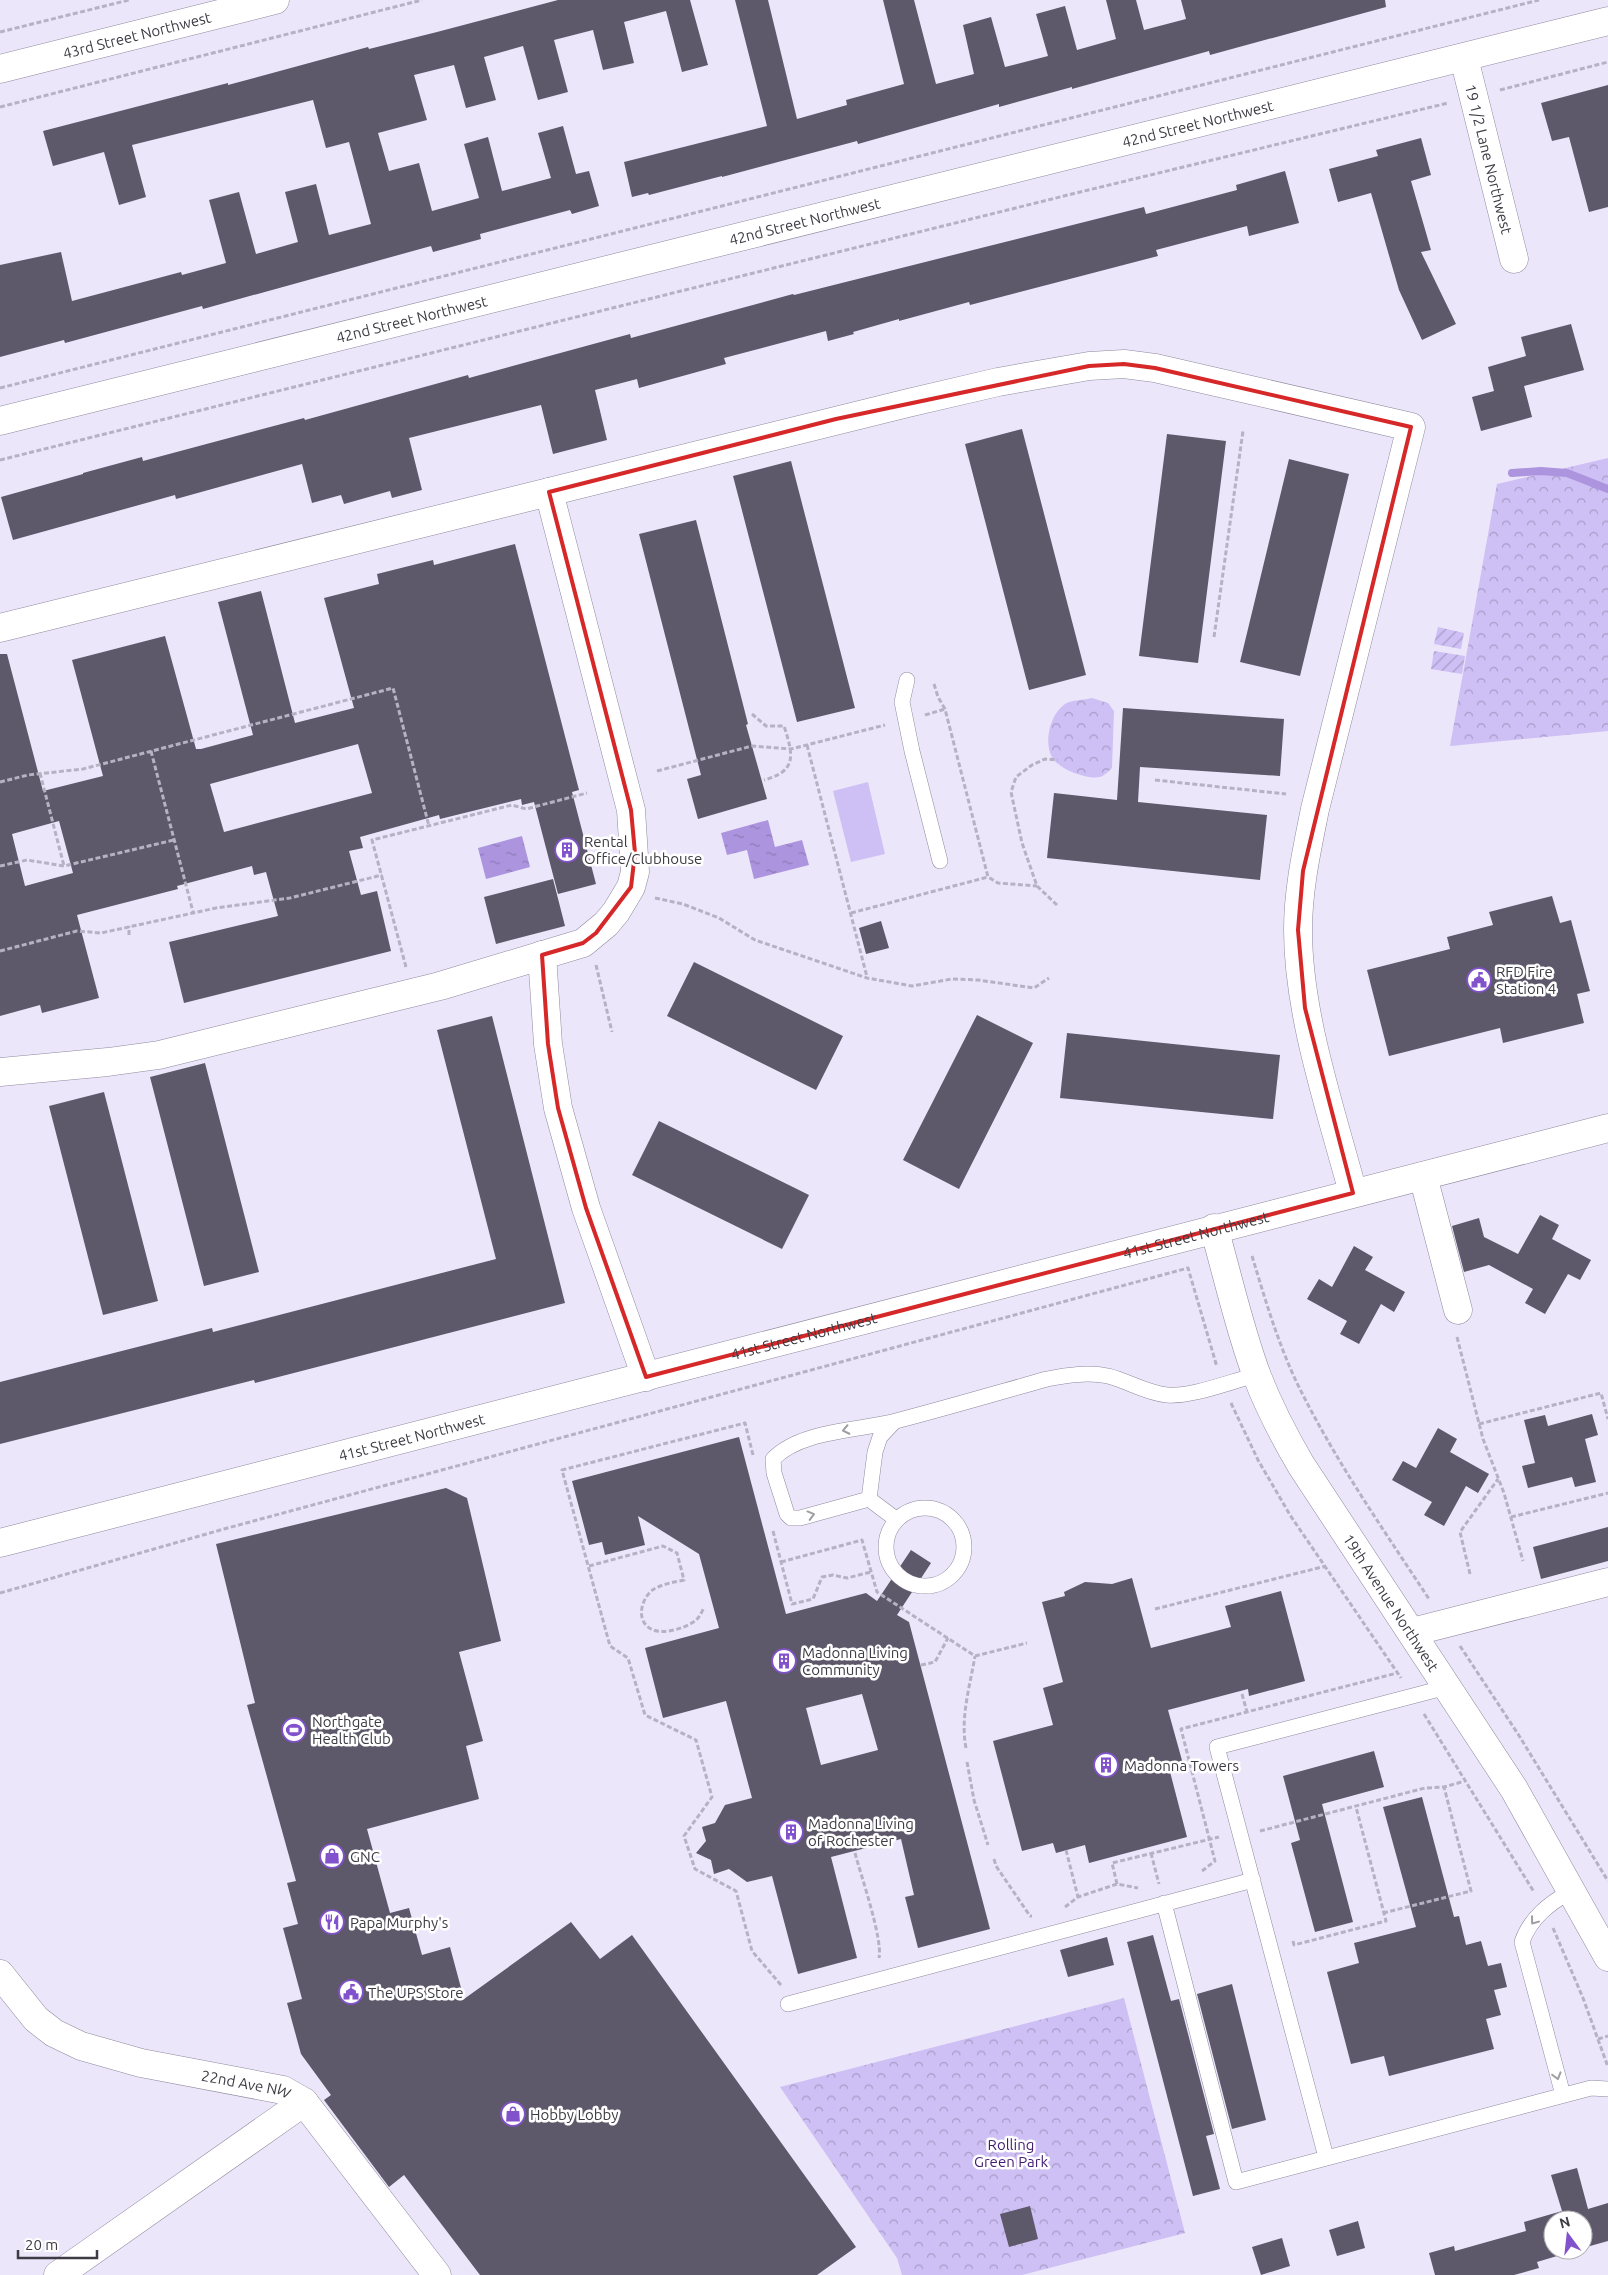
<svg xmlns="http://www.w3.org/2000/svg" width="1608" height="2275" font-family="Ubuntu,sans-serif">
  <defs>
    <pattern id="forest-crowns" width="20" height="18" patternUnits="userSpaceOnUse" patternTransform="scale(1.25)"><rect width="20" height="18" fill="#cebff4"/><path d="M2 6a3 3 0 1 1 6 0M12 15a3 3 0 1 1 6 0" fill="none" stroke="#a89cc7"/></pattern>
    <pattern id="garden-furrows" width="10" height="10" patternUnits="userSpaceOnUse" patternTransform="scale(1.25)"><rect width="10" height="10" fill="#cebff4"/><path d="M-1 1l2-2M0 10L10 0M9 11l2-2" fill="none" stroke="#a89cc7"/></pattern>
    <pattern id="water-ripples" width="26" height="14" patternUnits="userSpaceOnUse" patternTransform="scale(1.25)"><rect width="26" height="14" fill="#ac94de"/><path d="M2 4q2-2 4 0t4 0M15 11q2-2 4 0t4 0" fill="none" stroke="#8d7ab6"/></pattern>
  </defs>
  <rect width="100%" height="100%" fill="#ece6fb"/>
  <!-- grass -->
  <path fill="#cebff4" d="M868 782 885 854 851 862 833 791Z"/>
  <!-- forest -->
  <path fill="url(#forest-crowns)" d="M1608 458V731L1450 746 1497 484Z
    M1092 698 1108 703 1114 711 1112 768C1109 771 1104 776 1100 777 1087 780 1058 769 1052 757 1043 742 1051 709 1069 702 1076 700 1084 700 1092 698Z
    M1124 1998 1185 2233 1022 2275H902L897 2258 780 2087Z"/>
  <!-- garden -->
  <path fill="url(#garden-furrows)" d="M1438 627 1464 633 1461 649 1434 644Z
    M1434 651 1465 656 1462 674 1431 669Z"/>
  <!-- water -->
  <path fill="url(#water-ripples)" d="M768 820 775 847 802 840 809 865 754 879 747 850 727 855 721 833Z
    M522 836 530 867 486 879 478 848Z"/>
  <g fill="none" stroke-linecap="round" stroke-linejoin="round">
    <!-- stream -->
    <path stroke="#ac94de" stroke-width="8" d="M1512 473 1541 471 1567 473 1608 489"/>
  </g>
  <!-- building -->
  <path fill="#5d586a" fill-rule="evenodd" d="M558 0H690L708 65 682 72 666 11 624 22 634 63 603 70 593 30 554 40 568 92 538 100 523 46 484 57 496 100 466 108 454 65 414 75 427 120 378 133 389 171 419 163 432 211 479 198 464 144 488 137 502 191 551 178 538 133 563 126 576 174 589 171 599 206 572 214 570 210 480 234 481 239 433 252 431 246 203 309 202 306 65 343 64 340 0 357V265L61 252 72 301 181 272 182 275 226 263 209 200 239 192 256 254 298 242 285 192 316 184 329 235 371 224 349 142 326 148 313 100 132 145 146 197 119 205 104 152 53 166 43 131 228 83V85L368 47 369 49 437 32Z
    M735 0H768L797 119 847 105 846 100 904 84 883 0H914L936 84 974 74 963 25 991 17 1005 67 1048 56 1036 14 1065 6 1077 50 1116 39 1106 0H1136L1144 30 1186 19 1181 0H1385L1386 7 1210 55 1209 51 1072 89V87L999 107V104L858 144 857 141 722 177V176L649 195 648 193 632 197 624 162 767 126Z
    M1608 85V207L1589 212 1569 137 1552 141 1541 103Z
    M1421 138 1431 175 1411 181 1431 250 1421 252 1456 324 1422 340 1399 290 1371 193 1338 202 1329 169 1378 156 1376 150Z
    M1285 171 1299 223 1249 236 1247 226 1156 250 1158 256 970 305 969 302 899 321V319L853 332 854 334 828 341 826 331 724 358 726 364 639 388 637 379 595 390 607 440 553 454 541 405 409 438 422 490 392 498 390 491 344 504 341 495 312 503 302 464 176 499 175 495 13 540 1 497 83 474V473L142 457 143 461 304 418 305 420 468 375 469 378 630 334 631 338 793 294 794 295 1144 207 1146 214 1237 190 1236 185Z
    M1571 324 1584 370 1524 386 1532 417 1481 431 1472 397 1494 391 1488 367 1526 356 1521 337Z
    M1022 429 1086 675 1029 690 965 444Z
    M1167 434 1226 441 1198 663 1139 656Z
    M1289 459 1349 474 1300 676 1240 662Z
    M791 461 855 708 797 722 733 476Z
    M696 520 748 724 746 725 767 799 698 819 687 779 701 775 639 534Z
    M515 544 579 790 572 792 596 884 558 894 534 802 522 805 521 799 440 819 439 815 360 837 363 848 349 851 361 895 377 891 391 951 184 1003 169 942 278 916 266 872 254 875 252 866 177 886 178 889 77 915 99 998 42 1013 40 1005 0 1016V654H7L43 791 103 776 72 660 165 636 196 749H201L253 735 218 602 261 591 295 723 354 708 324 598 379 584 377 574 433 560 434 565ZM358 744 372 793 224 832 210 784ZM59 821 73 873 25 886 12 834Z
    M1123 708 1284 719 1280 776 1140 767 1138 802 1267 815 1260 880 1047 858 1054 793 1117 800Z
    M553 879 565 926 496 944 484 897Z
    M1552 896 1560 923 1571 920 1590 991 1577 994 1584 1023 1503 1043 1500 1028 1389 1056 1367 970 1450 949 1447 937 1493 925 1489 912Z
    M881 921 889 948 866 954 859 928Z
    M694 962 843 1036 816 1090 667 1016Z
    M977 1015 1033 1043 959 1189 903 1160Z
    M492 1016 565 1303 255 1383 254 1380 0 1444V1382L212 1328 213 1332 496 1259 437 1030Z
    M1067 1033 1280 1055 1273 1119 1060 1098Z
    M205 1063 259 1272 204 1286 150 1077Z
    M104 1092 158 1301 103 1315 49 1106Z
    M659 1121 809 1195 782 1249 632 1175Z
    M1540 1215 1559 1225 1552 1239 1591 1260 1580 1280 1568 1274 1545 1314 1525 1303 1533 1289 1489 1265 1464 1272 1452 1226 1479 1218 1484 1237 1518 1254Z
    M1354 1246 1373 1257 1365 1270 1405 1292 1394 1312 1381 1304 1359 1344 1340 1334 1347 1321 1307 1299 1319 1279 1332 1287Z
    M1592 1414 1598 1435 1585 1439 1596 1482 1575 1487 1572 1477 1528 1488 1522 1466 1535 1463 1524 1420 1545 1415 1548 1426Z
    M1438 1428 1457 1439 1450 1452 1489 1474 1478 1493 1466 1486 1444 1526 1424 1515 1432 1502 1392 1480 1403 1461 1416 1468Z
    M739 1437 786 1614 866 1593 877 1601 911 1550 931 1563 897 1615 909 1622 990 1929 918 1948 905 1897 914 1895 901 1839 831 1857 857 1958 798 1974 772 1876 747 1882 729 1869 714 1874 711 1860 696 1853 706 1841 702 1827 715 1823 725 1805 752 1798 726 1701 663 1718 645 1648 719 1628 699 1554 638 1516 645 1545 605 1555 602 1542 589 1545 572 1481ZM862 1694 878 1750 821 1765 806 1708Z
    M446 1488 467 1498 501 1641 459 1652 483 1741 466 1746 479 1799 367 1829 390 1913 409 1908 422 1955 450 1947 464 1999 571 1922 600 1959 632 1935 856 2247 817 2275H480L404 2175 389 2187 324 2100 331 2095 301 2054 287 2003 302 1999 283 1928 298 1924 287 1883 296 1881 247 1705 255 1703 216 1544Z
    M1608 1527V1561L1541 1579 1533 1547Z
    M1132 1578 1151 1648 1231 1627 1225 1606 1281 1591 1305 1681 1249 1696 1248 1689 1168 1710 1183 1764 1169 1768 1187 1837 1089 1863 1085 1845 1056 1853 1053 1843 1022 1851 993 1741 1053 1725 1043 1688 1063 1682 1042 1602 1065 1596 1064 1592 1085 1582 1112 1584Z
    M1374 1751 1384 1787 1322 1804 1353 1922 1315 1932 1291 1843 1300 1840 1283 1776Z
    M1422 1797 1454 1917 1459 1916 1466 1945 1481 1941 1488 1966 1501 1963 1507 1987 1494 1990 1501 2015 1486 2019 1494 2049 1389 2076 1384 2056 1351 2064 1327 1972 1359 1963 1354 1943 1416 1927 1383 1807Z
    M1153 1935 1171 2001 1179 1999 1214 2134 1206 2136 1220 2189 1193 2196 1127 1942Z
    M1107 1937 1114 1965 1068 1977 1060 1950Z
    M1232 1984 1266 2120 1232 2129 1197 1994Z
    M1577 2168 1588 2209 1608 2203V2241L1583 2248V2220H1553V2250H1577L1537 2262 1539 2268 1514 2275H1435L1429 2253 1454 2246 1455 2251 1526 2231 1524 2222 1562 2211 1551 2175Z
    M1030 2206 1038 2239 1009 2247 1000 2214Z
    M1358 2221 1365 2248 1337 2256 1329 2230Z
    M1282 2238 1290 2266 1261 2275 1252 2247Z"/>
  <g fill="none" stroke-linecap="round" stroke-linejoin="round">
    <!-- lane casing -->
    <g stroke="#8f899d" stroke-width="16">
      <path id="lane" d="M907 680 902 702 912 751 940 861
        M869 1499 800 1518H791L787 1514 774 1473 773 1459C801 1430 858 1431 896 1421 946 1408 997 1393 1047 1379 1068 1375 1088 1372 1108 1376 1128 1381 1146 1393 1167 1395 1193 1397 1231 1381 1257 1375
        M869 1499 875 1452 880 1437 894 1422
        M869 1499 897 1520
        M886 1547a39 39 0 1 1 78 0a39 39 0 1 1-78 0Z
        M1164 1903 1236 2182 1591 2088 1608 2089
        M788 2004 1253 1880
        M1563 2095 1522 1942C1530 1918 1550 1903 1571 1891
        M1326 2157 1217 1747 1447 1687"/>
    </g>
    <!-- street casing -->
    <g stroke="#8f899d" stroke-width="29">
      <g id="street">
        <path id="s1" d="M1464 58 1514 259"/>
        <path id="s2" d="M0 69 275 0"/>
        <path id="s3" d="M0 421 1608 21"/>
        <path d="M0 628 908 403 998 382 1089 366 1124 364 1155 368 1411 427 1315 809C1307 849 1298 889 1298 930 1298 1015 1331 1110 1353 1193"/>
        <path d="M542 955 548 1044 558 1108 586 1208 646 1377"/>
        <path d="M0 1072 108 1062 159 1055 387 999 440 986 583 943 606 924 616 912 631 887 635 872 631 810 549 492"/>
        <path d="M1423 1176 1458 1310"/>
        <path id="s4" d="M1214 1228C1228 1277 1239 1328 1257 1376 1269 1407 1284 1436 1301 1465L1514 1789 1608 1957"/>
        <path d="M1412 1632 1608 1582"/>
        <path id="s5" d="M0 1974 36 2019 54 2033 81 2046 141 2063 283 2090 304 2102 437 2275"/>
        <path d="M58 2275 304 2102"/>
      </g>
    </g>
    <!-- secondary casing -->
    <g stroke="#8f899d" stroke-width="29">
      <g id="secondary">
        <path id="s6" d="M0 1543 1608 1128"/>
      </g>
    </g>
    <!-- path -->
    <path stroke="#b7b2c3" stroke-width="3" stroke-dasharray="5 2.5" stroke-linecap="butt" d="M0 32 129 0
      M1500 90 1608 62
      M0 107 422 0
      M0 388 1539 0
      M0 460 1076 193 1448 103
      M1214 637 1243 431
      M934 684 938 697 945 709 988 877 998 883 1037 886
      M752 714 766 726H784C793 754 798 771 764 780
      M925 715 945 709
      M807 745 867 977
      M151 751 193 912
      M657 771 752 746 791 749 885 725
      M40 773 64 866
      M1155 780 1286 794
      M0 782 28 775 83 769 393 688 429 826
      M0 866 27 860 64 866 174 840
      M655 898 683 904 719 918 755 940 867 978 912 986 952 979 978 980 1034 988 1049 978
      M1057 905 1037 886 1022 843 1011 792 1016 777 1032 765 1045 759 1058 760
      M851 913 988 877
      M129 935V926
      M0 951 77 931 101 933 216 908 290 898 382 875
      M596 965 612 1032
      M406 967 372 840 512 805 526 809 587 793
      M1252 1256C1266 1302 1280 1351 1303 1395 1339 1466 1385 1532 1429 1599
      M1457 1337 1483 1439 1504 1493 1523 1561
      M1231 1403 1258 1460 1290 1515 1401 1678
      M1479 1424 1601 1393 1608 1419
      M753 1455 745 1423 562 1470 610 1646 628 1658 645 1715 696 1740 712 1797 684 1836 695 1869 736 1891 752 1951 781 1985
      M1511 1517 1608 1493
      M773 1531 792 1604 813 1599 822 1577 833 1575 847 1578 871 1572
      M781 1562 862 1540 877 1592 975 1656 1027 1643
      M589 1566 663 1546 677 1553 684 1580C675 1582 662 1584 654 1589 643 1596 636 1616 647 1626 657 1637 684 1629 695 1621 699 1618 701 1613 704 1608
      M1470 1574 1460 1532 1498 1479
      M0 1593 224 1529 1188 1268 1217 1367
      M1155 1609 1326 1566
      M1460 1646 1518 1734 1608 1881
      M921 1665 935 1662 948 1638
      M1242 1694 1247 1712
      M1424 1714 1534 1892
      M966 1748C960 1718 970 1686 975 1656
      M967 1762 974 1800 988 1845
      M1260 1831 1425 1788 1444 1787 1465 1781
      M1066 1850 1078 1897
      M855 1853C861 1876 883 1939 879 1958
      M1151 1853 1159 1884
      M994 1859 996 1866 1030 1916H1032
      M1202 1871 1215 1861 1181 1729 1397 1673
      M1117 1884 1112 1863 1219 1837
      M1065 1907 1078 1897 1117 1884 1138 1888
      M1383 1913 1471 1891 1444 1787
      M1553 1928 1583 1998 1608 2067
      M1293 1941 1294 1945 1386 1921 1356 1807
      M1598 2039 1608 2036"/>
    <!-- lane -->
    <use href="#lane" stroke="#fff" stroke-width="15"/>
    <!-- street -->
    <use href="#street" stroke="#fff" stroke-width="28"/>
    <!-- secondary -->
    <use href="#secondary" stroke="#fff" stroke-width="28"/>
  </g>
  <!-- one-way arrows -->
  <defs><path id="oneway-chevron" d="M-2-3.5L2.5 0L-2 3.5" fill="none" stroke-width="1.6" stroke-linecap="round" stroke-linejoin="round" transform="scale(1.25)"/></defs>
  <g stroke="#9e9da1">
    <use href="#oneway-chevron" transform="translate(846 1430) rotate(168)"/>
    <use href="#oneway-chevron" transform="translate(811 1515) rotate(-15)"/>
    <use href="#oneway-chevron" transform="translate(1534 1921) rotate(127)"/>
    <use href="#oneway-chevron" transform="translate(1557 2076) rotate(74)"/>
  </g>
  <!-- marked area -->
  <path fill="none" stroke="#d62828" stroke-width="4" stroke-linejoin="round" d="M1124 364 1155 368 1411 427 1303 871 1298 930 1305 1008 1353 1193 646 1377 586 1208 558 1108 548 1044 542 955 583 943 596 933 631 887 635 853 631 810 549 492 836 419 1089 366Z"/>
  <!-- icons -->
  <defs>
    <g id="building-ring" transform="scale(1.25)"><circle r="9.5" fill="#fff" stroke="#8152cb" stroke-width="1.5"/><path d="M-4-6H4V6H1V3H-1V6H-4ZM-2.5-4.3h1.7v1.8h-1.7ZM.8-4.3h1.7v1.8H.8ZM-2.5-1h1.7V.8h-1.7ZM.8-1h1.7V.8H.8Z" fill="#8152cb"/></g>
    <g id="civic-ring" transform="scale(1.25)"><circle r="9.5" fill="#fff" stroke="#8152cb" stroke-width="1.5"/><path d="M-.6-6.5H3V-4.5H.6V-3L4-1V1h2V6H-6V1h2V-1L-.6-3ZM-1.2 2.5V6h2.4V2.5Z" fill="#8152cb"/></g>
    <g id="stadium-ring" transform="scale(1.25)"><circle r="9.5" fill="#fff" stroke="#8152cb" stroke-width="1.5"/><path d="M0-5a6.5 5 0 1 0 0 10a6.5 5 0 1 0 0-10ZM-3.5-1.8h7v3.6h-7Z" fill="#8152cb"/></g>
    <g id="shop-ring" transform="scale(1.25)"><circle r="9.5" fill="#fff" stroke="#8152cb" stroke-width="1.5"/><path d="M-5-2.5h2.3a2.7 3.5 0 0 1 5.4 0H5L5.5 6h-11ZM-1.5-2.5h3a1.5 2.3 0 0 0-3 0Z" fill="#8152cb"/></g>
    <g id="restaurant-ring" transform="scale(1.25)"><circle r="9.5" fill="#fff" stroke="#8152cb" stroke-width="1.5"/><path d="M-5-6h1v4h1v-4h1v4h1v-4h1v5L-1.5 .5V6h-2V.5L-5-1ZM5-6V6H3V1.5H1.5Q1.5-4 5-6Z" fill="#8152cb"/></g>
  </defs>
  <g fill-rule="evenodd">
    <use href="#building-ring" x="567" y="850"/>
    <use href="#civic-ring" x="1479" y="980"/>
    <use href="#building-ring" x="784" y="1661"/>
    <use href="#stadium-ring" x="294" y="1730"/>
    <use href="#building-ring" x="1106" y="1765"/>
    <use href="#building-ring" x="791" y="1832"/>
    <use href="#shop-ring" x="332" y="1856"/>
    <use href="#restaurant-ring" x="332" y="1922"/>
    <use href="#civic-ring" x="351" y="1992"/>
    <use href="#shop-ring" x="513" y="2114"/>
  </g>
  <g text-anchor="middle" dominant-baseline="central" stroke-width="5" stroke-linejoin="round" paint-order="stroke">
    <!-- street labels -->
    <g font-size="15" fill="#3d3b43" stroke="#fff">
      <text stroke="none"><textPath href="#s2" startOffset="141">43rd Street Northwest</textPath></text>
      <text stroke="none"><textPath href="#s3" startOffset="1234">42nd Street Northwest</textPath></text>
      <text stroke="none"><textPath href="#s1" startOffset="104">19 1/2 Lane Northwest</textPath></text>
      <text stroke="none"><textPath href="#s3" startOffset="829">42nd Street Northwest</textPath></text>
      <text stroke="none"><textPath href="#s3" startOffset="424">42nd Street Northwest</textPath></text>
      <text stroke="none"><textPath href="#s6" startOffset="1235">41st Street Northwest</textPath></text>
      <text stroke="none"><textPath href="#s6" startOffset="830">41st Street Northwest</textPath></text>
      <text stroke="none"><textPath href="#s6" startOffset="425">41st Street Northwest</textPath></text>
      <text stroke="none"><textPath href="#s4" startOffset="418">19th Avenue Northwest</textPath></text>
      <text stroke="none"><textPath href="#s5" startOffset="280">22nd Ave NW</textPath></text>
    </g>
    <!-- poi labels -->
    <g font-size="15" fill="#3d3b43" stroke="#fff" text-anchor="start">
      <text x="584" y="841">Rental<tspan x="584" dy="17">Office/Clubhouse</tspan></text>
      <text x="1496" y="971">RFD Fire<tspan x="1496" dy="17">Station 4</tspan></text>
      <text x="802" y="1652">Madonna Living<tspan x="802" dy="17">Community</tspan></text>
      <text x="312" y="1721">Northgate<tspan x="312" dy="17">Health Club</tspan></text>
      <text x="1124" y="1765">Madonna Towers</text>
      <text x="808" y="1823">Madonna Living<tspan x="808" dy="17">of Rochester</tspan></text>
      <text x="350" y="1856">GNC</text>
      <text x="350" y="1922">Papa Murphy's</text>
      <text x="368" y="1992">The UPS Store</text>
      <text x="530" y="2114">Hobby Lobby</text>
    </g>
    <!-- park labels -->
    <g font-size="15" fill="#411c71" stroke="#fff">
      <text x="1011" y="2144">Rolling<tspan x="1011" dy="17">Green Park</tspan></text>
    </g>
  </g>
  <!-- north arrow -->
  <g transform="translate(1568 2235) rotate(345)"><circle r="24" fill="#ffffff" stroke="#b1b1b4"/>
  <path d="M0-4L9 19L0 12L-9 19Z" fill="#8152cb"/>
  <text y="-8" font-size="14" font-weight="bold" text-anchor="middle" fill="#3d3b43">N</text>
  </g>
  <!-- scale -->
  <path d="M18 2250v8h79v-8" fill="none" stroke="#3d3b43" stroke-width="2.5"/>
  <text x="25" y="2250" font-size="15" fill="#3d3b43" stroke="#ffffff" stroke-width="4" paint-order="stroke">20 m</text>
</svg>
